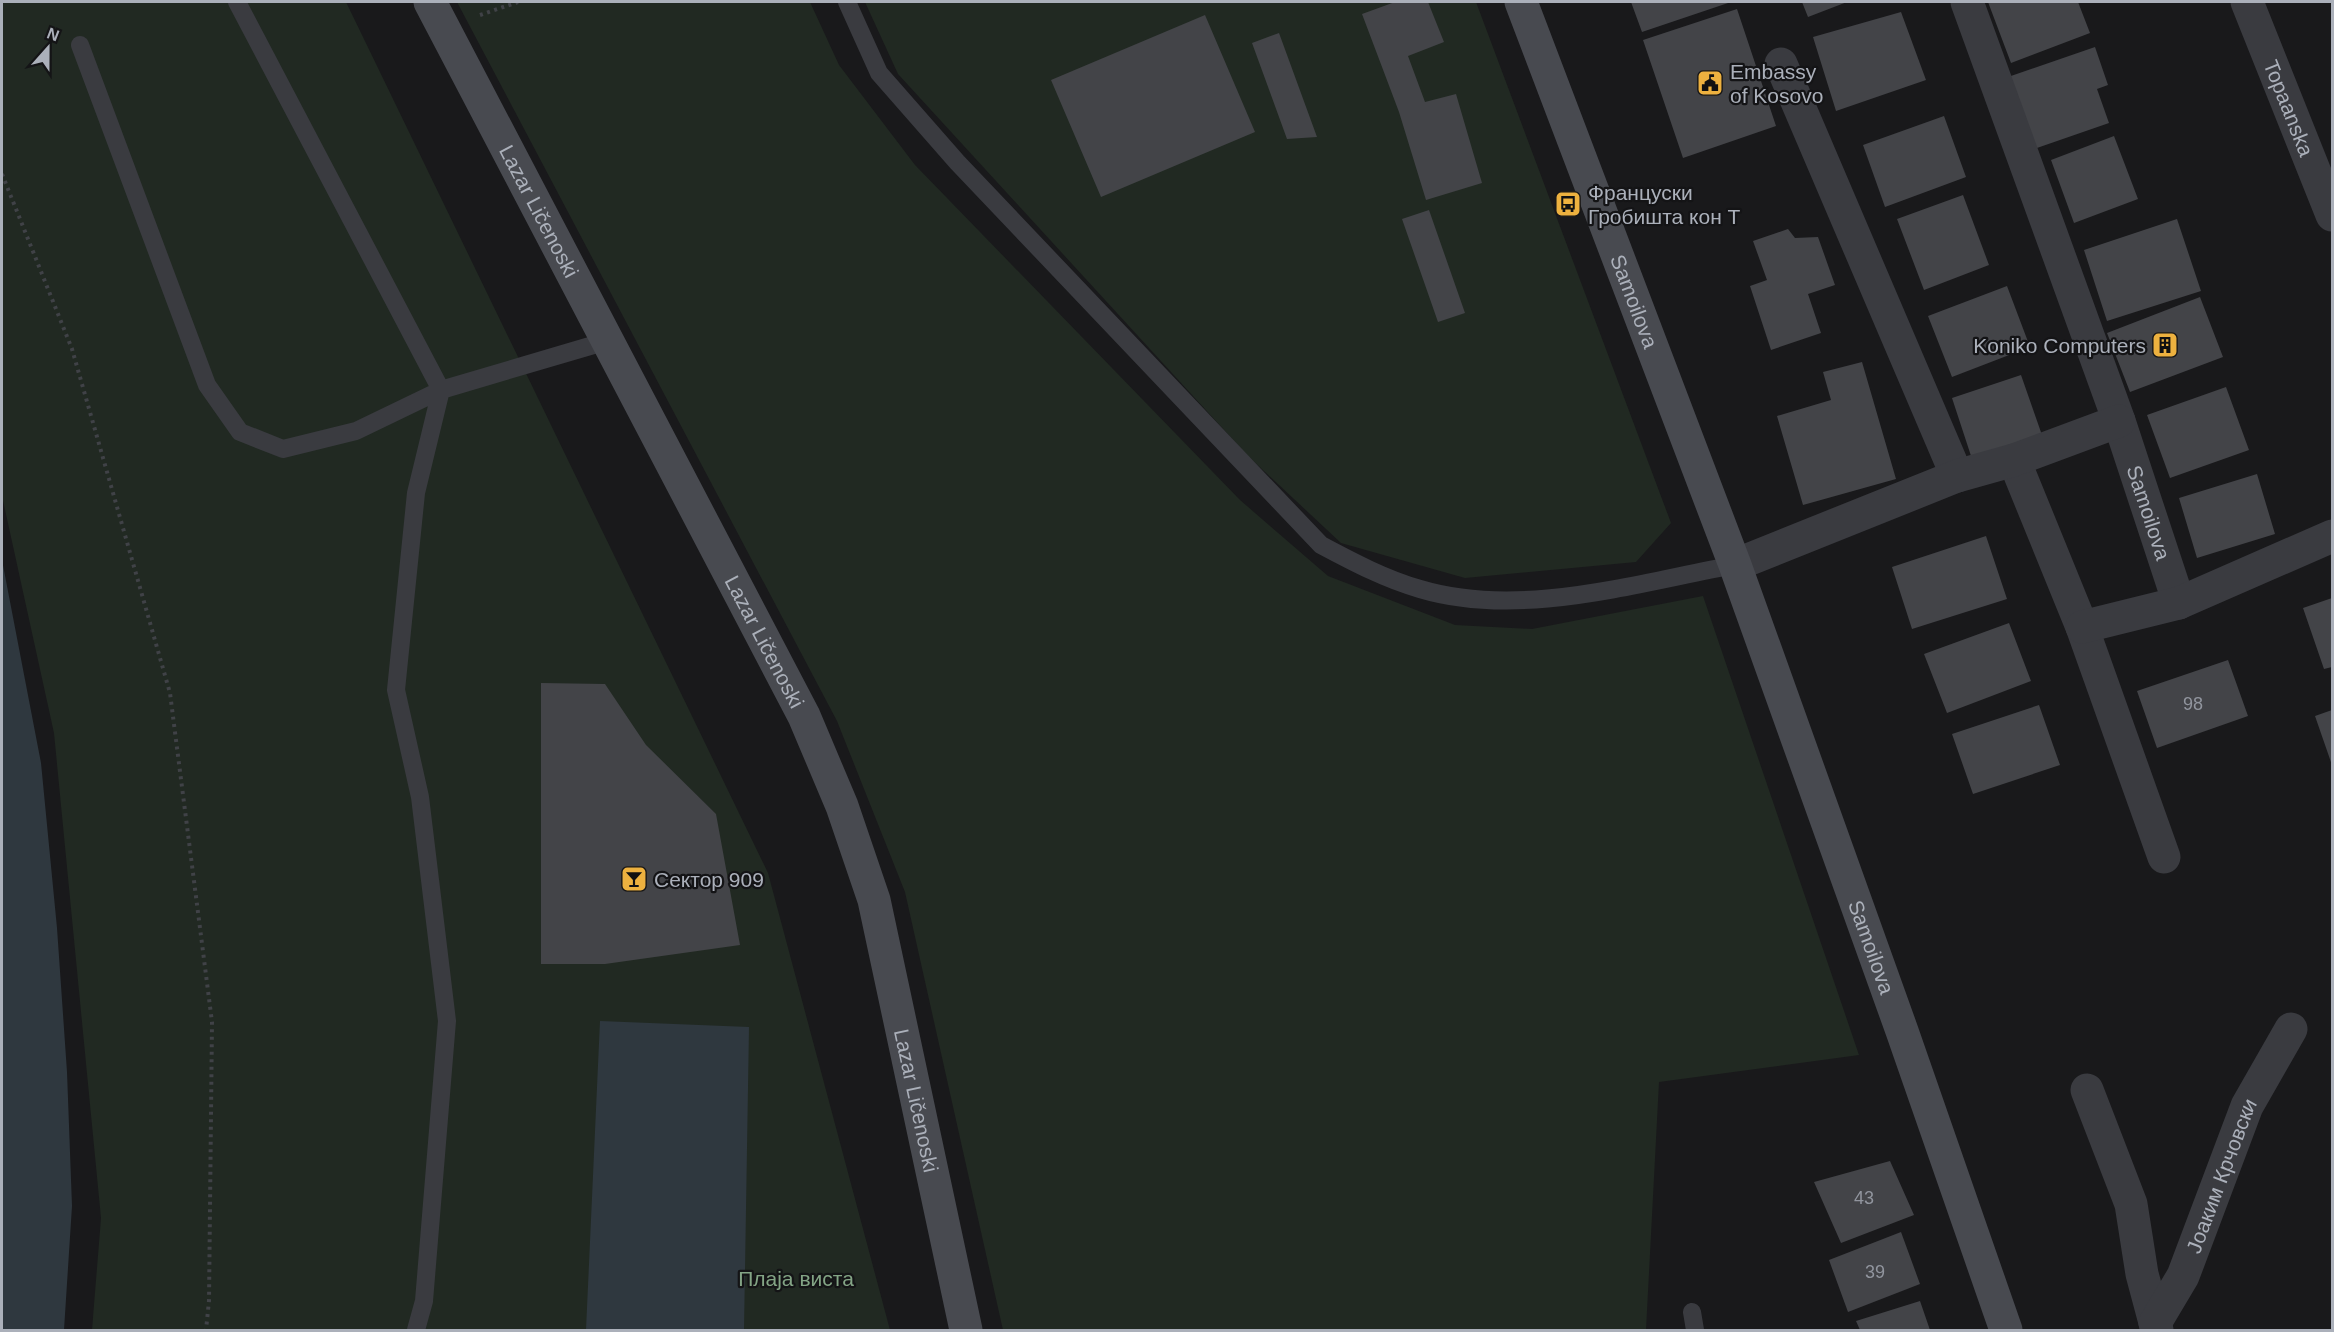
<svg xmlns="http://www.w3.org/2000/svg" width="2334" height="1332" font-family="Helvetica,sans-serif">
  <rect width="100%" height="100%" fill="#19191b"/>
  <!-- green -->
  <path fill="#212922" d="M2 2H346L768 873 890 1330H92L101 1218 54 733 2 496Z
    M457 2H810L839 65 915 165 1240 500 1328 576 1455 625 1532 629 1703 596 1859 1055 1659 1082 1646 1330H1003L905 892 837 721Z
    M865 2H1476L1671 523 1636 562 1465 578 1341 543 1248 456 898 74Z"/>
  <!-- water -->
  <path fill="#2f383f" d="M2 560 41 763 57 928 67 1072 72 1206 64 1330H2Z
    M600 1021 749 1027 744 1330H586Z"/>
  <!-- building -->
  <path fill="#434448" d="M1395 2H1428L1444 42 1408 56 1425 102 1456 94 1482 183 1426 200 1399 112 1362 14Z
    M1631 2H1731L1642 32Z
    M1802 2H1847L1808 17Z
    M1988 2H2078L2090 33 2011 63Z
    M1737 9 1776 126 1683 158 1643 40Z
    M1901 12 1926 80 1836 111 1813 37Z
    M1205 15 1255 132 1101 197 1051 80Z
    M1279 33 1317 137 1287 139 1252 43Z
    M2095 47 2108 85 2097 89 2109 123 2034 149 2008 77Z
    M1944 116 1966 177 1885 207 1863 145Z
    M2114 136 2138 199 2074 223 2051 160Z
    M1963 195 1989 265 1924 290 1897 219Z
    M1429 210 1465 313 1438 322 1402 219Z
    M2177 219 2201 291 2107 321 2084 250Z
    M1788 229 1795 238 1818 237 1835 285 1808 294 1821 333 1771 350 1750 286 1767 280 1753 241Z
    M2007 286 2030 347 1952 377 1928 316Z
    M2200 297 2223 357 2130 392 2107 333Z
    M1862 362 1896 479 1803 505 1777 416 1831 400 1823 372Z
    M2021 375 2043 438 1973 462 1952 398Z
    M2226 387 2249 450 2170 478 2147 415Z
    M2257 474 2275 534 2197 558 2179 498Z
    M1986 536 2007 599 1912 629 1892 567Z
    M2332 598V667L2324 669 2303 608Z
    M2009 623 2031 681 1947 713 1924 654Z
    M2228 660 2248 716 2157 748 2137 691Z
    M541 683 605 684 646 745 716 814 740 945 605 964H541Z
    M2039 705 2060 765 1973 794 1952 734Z
    M2332 710V765L2315 716Z
    M1890 1161 1914 1215 1841 1243 1814 1182Z
    M1901 1232 1920 1284 1848 1312 1829 1260Z
    M1920 1301 1930 1330H1860L1856 1321Z"/>
  <g fill="none" stroke-linecap="round" stroke-linejoin="round">
    <!-- path -->
    <path stroke="#404247" stroke-width="4" stroke-dasharray="3 4.5" stroke-linecap="butt" d="M480 15 518 2
      M2 174 72 349 170 693 212 1022 209 1301 206 1330"/>
    <!-- lane -->
    <path stroke="#3a3b40" stroke-width="18" d="M237 2 441 390 416 493 396 690 420 797 447 1021 424 1301 416 1330
      M847 2 879 73 957 162 1321 545C1353 562 1385 579 1420 589 1520 619 1636 583 1735 565
      M80 45 207 385 240 432 283 449 356 431 441 390 607 341
      M1692 1312 1695 1330"/>
    <!-- street -->
    <g stroke="#3a3b40" stroke-width="33">
      <path id="s1" d="M1967 2 2119 421 2179 603"/>
      <path id="s2" d="M2247 2 2332 215"/>
      <path d="M1781 64 1957 476"/>
      <path d="M2014 460 2082 627 2164 857"/>
      <path d="M1735 565 1957 476 2014 460 2119 421"/>
      <path d="M2082 627 2179 603 2332 536"/>
      <path d="M2087 1090 2131 1204 2142 1274 2157 1330"/>
      <path id="s3" d="M2155 1323 2183 1276 2247 1106 2291 1029"/>
    </g>
    <!-- secondary -->
    <g stroke="#484a50" stroke-width="33">
      <path id="s4" d="M430 2 804 716 842 806 874 900 966 1330"/>
      <path id="s5" d="M1521 2 1735 565 1902 1031 2006 1330"/>
    </g>
  </g>
  <!-- icons -->
  <defs>
    <g id="civic-square" transform="scale(1.35)"><rect x="-9" y="-9" width="18" height="18" rx="4" fill="#edb13f" stroke="#141416"/><path d="M-.6-6.5H3V-4.5H.6V-3L4-1V1h2V6H-6V1h2V-1L-.6-3ZM-1.2 2.5V6h2.4V2.5Z" fill="#111"/></g>
    <g id="bus-square" transform="scale(1.35)"><rect x="-9" y="-9" width="18" height="18" rx="4" fill="#edb13f" stroke="#141416"/><path d="M-5-6H5V4H4V6H2V4H-2V6H-4V4H-5ZM-3.5-4V0h7V-4ZM-3.5 1.2v1.5H-2V1.2ZM2 1.2v1.5H3.5V1.2Z" fill="#111"/></g>
    <g id="building-square" transform="scale(1.35)"><rect x="-9" y="-9" width="18" height="18" rx="4" fill="#edb13f" stroke="#141416"/><path d="M-4-6H4V6H1V3H-1V6H-4ZM-2.5-4.3h1.7v1.8h-1.7ZM.8-4.3h1.7v1.8H.8ZM-2.5-1h1.7V.8h-1.7ZM.8-1h1.7V.8H.8Z" fill="#111"/></g>
    <g id="bar-square" transform="scale(1.35)"><rect x="-9" y="-9" width="18" height="18" rx="4" fill="#edb13f" stroke="#141416"/><path d="M-6-5H6L.8 .8V4.5H3.5V6h-7V4.5H-.8V.8Z" fill="#111"/></g>
  </defs>
  <g fill-rule="evenodd">
    <use href="#civic-square" x="1710" y="83"/>
    <use href="#bus-square" x="1568" y="204"/>
    <use href="#building-square" x="2165" y="345"/>
    <use href="#bar-square" x="634" y="879"/>
  </g>
  <g text-anchor="middle" dominant-baseline="central" stroke-width="4.5" stroke-linejoin="round" paint-order="stroke">
    <!-- number labels -->
    <g font-size="18" fill="#91959e">
      <text x="2193" y="704">98</text>
      <text x="1864" y="1198">43</text>
      <text x="1875" y="1272">39</text>
    </g>
    <!-- poi labels -->
    <g font-size="21" fill="#abb0ba" stroke="#141416" text-anchor="start">
      <text x="1730" y="71">Embassy<tspan x="1730" dy="24">of Kosovo</tspan></text>
      <text x="1588" y="192">Француски<tspan x="1588" dy="24">Гробишта кон Т</tspan></text>
      <text x="2146" y="345" text-anchor="end">Koniko Computers</text>
      <text x="654" y="879">Сектор 909</text>
    </g>
    <!-- street labels -->
    <g font-size="21" fill="#abb0ba" stroke="#141416">
      <text stroke="none"><textPath href="#s2" startOffset="114">Topaanska</textPath></text>
      <text stroke="none"><textPath href="#s4" startOffset="236">Lazar Ličenoski</textPath></text>
      <text stroke="none"><textPath href="#s5" startOffset="320">Samoilova</textPath></text>
      <text stroke="none"><textPath href="#s1" startOffset="542">Samoilova</textPath></text>
      <text stroke="none"><textPath href="#s4" startOffset="722">Lazar Ličenoski</textPath></text>
      <text stroke="none"><textPath href="#s5" startOffset="1008">Samoilova</textPath></text>
      <text stroke="none"><textPath href="#s4" startOffset="1208">Lazar Ličenoski</textPath></text>
      <text stroke="none"><textPath href="#s3" startOffset="162">Јоаким Крчовски</textPath></text>
    </g>
    <!-- park labels -->
    <g font-size="21" fill="#83a485" stroke="#141416">
      <text x="796" y="1278">Плаја виста</text>
    </g>
  </g>
  <!-- border -->
  <rect width="2334" height="1332" fill="none" stroke="#abb0ba" stroke-width="6"/>
  <!-- north arrow -->
  <g transform="translate(48 48) rotate(21)" stroke="#141416" stroke-width="4.5" paint-order="stroke">
  <path d="M0-4.5L10 22L0 15L-10 22Z" fill="#abb0ba"/>
  <text y="-9" font-size="16" font-weight="bold" text-anchor="middle" fill="#abb0ba">N</text>
  </g>
</svg>
